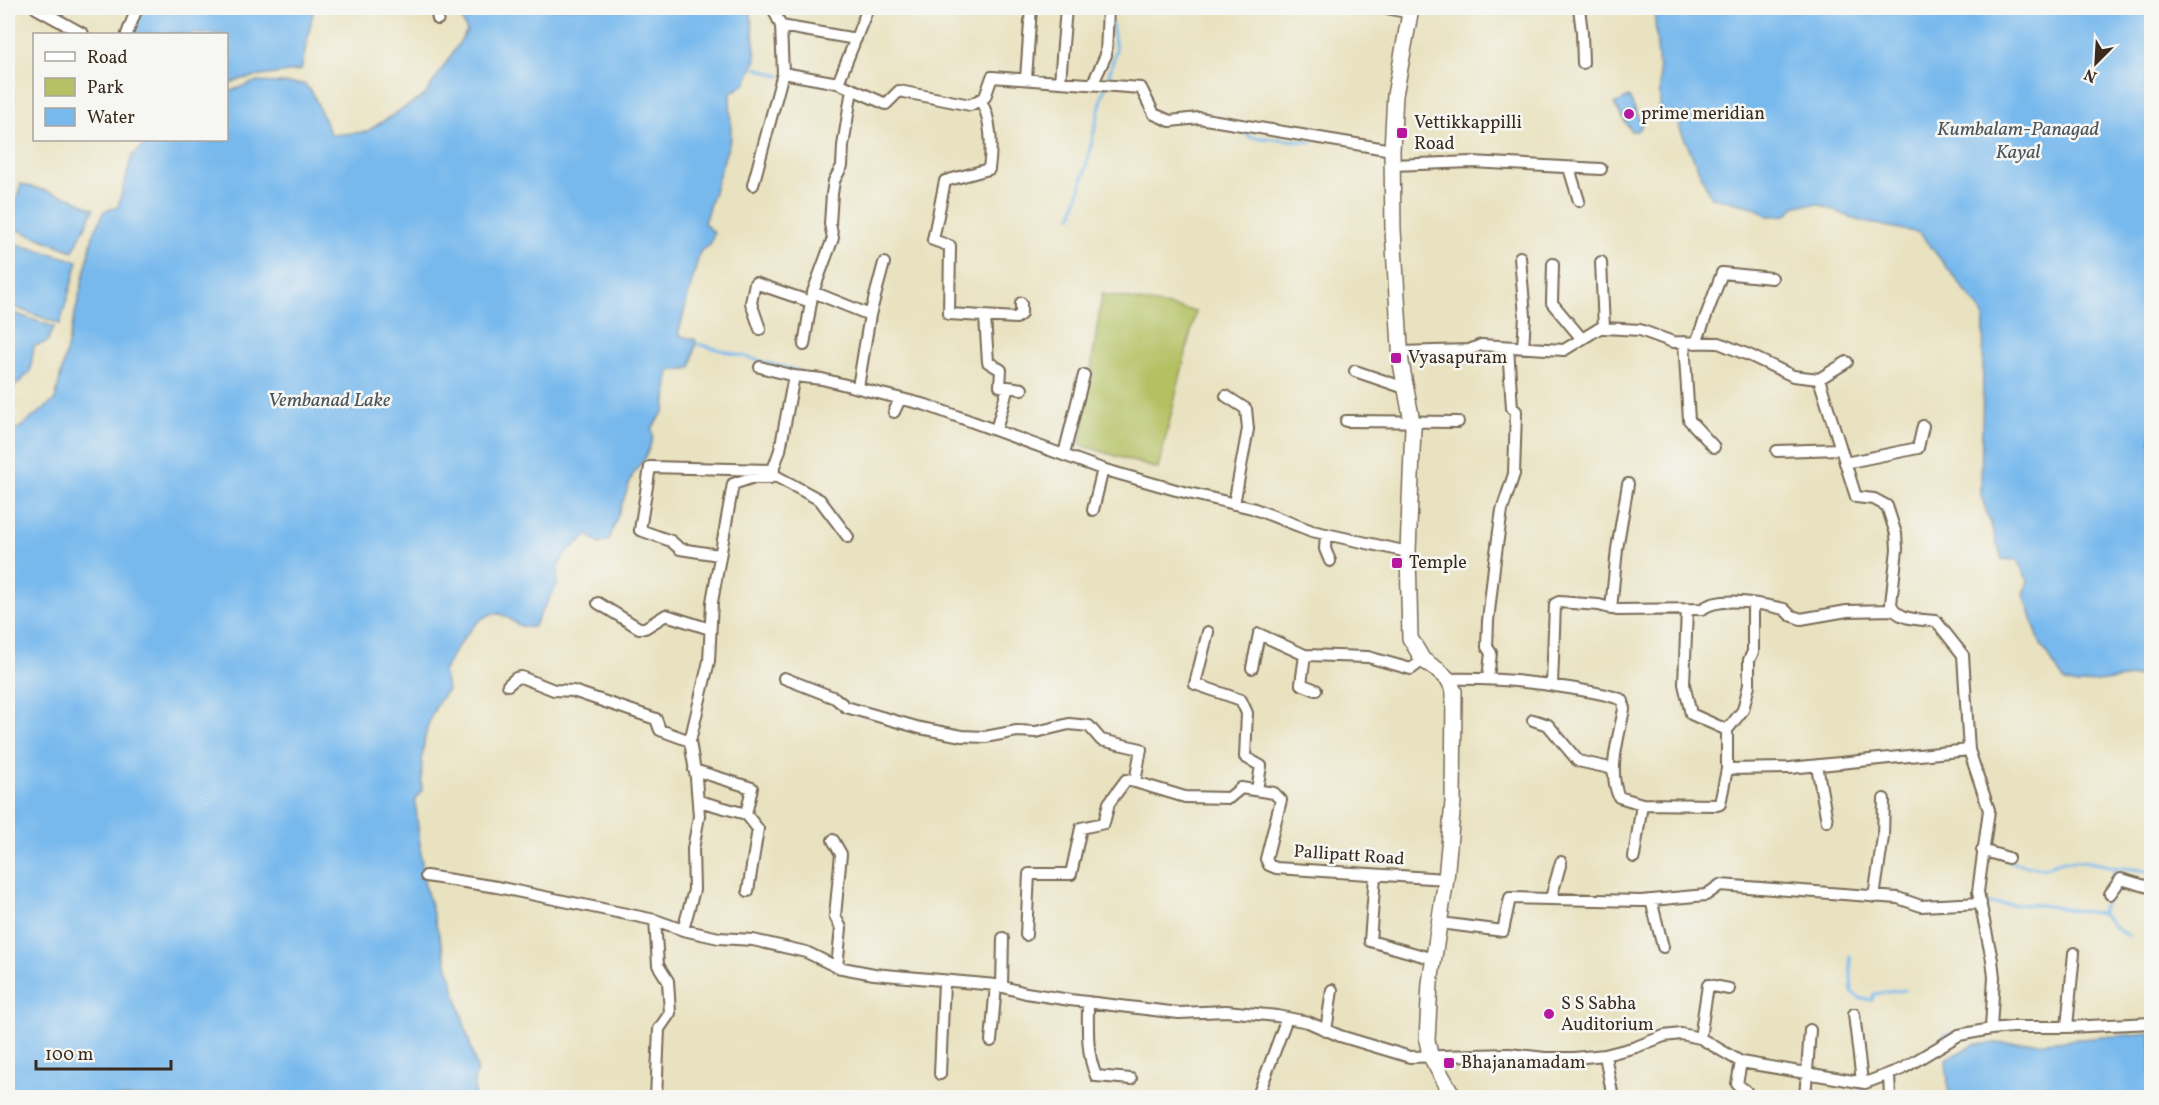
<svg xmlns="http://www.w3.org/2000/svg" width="2159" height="1105" font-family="Vollkorn,serif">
  <rect width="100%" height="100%" fill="#f6f6f2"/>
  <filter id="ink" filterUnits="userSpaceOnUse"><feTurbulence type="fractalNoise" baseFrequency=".0167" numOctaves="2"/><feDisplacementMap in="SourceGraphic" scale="12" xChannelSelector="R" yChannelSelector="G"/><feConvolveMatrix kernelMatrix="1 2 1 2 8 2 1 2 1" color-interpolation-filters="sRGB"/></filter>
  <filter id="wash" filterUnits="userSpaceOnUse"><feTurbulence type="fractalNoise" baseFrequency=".008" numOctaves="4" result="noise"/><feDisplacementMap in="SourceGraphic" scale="24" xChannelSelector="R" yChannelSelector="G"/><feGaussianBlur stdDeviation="1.35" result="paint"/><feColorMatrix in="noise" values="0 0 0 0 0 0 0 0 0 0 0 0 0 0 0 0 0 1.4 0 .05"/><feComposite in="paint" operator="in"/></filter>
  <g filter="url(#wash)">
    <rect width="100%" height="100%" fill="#e9e2c0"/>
    <!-- green -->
    <path fill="#b4c164" stroke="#787641" stroke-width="1.5" d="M1102 294 1196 311 1158 469 1080 445Z"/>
    <!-- water -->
    <path fill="#78b9ed" stroke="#5a7286" stroke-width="1.5" d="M141 8H314L301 70 241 79 227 85 226 34H133Z
      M457 8H750L756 59 746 83 730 94 731 137 704 223 714 233 710 245 700 251 678 335 696 340 691 368 669 371 665 410 652 428 653 438 646 456 632 476 609 540 599 544 588 535 568 551 558 565 557 585 533 627C514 629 514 617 499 614 478 609 451 656 443 672L448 690C423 716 420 756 422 790L415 800 424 882 477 1069 474 1082 475 1097H8V426L18 429 55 400 93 236 104 211 118 207 132 156 150 140H226L227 92 255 82 304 84 312 92 331 135 366 132 425 95 467 31Z
      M1654 8H2151V674L2077 685 2065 682 2040 643 2024 594 2028 581 2017 560 2002 559 1981 495 1984 315 1920 233 1860 221 1818 204 1797 205 1786 215 1768 216 1754 207 1711 197 1673 113 1660 117V83Z
      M1629 97 1642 125 1637 131H1631L1614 104Z
      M21 184 72 198 94 209 73 251 8 226Z
      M8 242 78 261 60 324 8 305Z
      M8 311 54 327 47 342 34 346 30 372 14 387 8 400Z
      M2151 1033V1097H1949L1946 1059 1975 1044 2044 1042Z"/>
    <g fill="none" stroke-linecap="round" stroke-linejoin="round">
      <!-- stream -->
      <path stroke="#78b9ed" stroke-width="3" d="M756 68 780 76
        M1107 82 1116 50 1112 24
        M1242 128 1249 137 1312 142
        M1071 217C1087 176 1092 131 1105 88
        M698 344 801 372
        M2009 862 2041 868 2064 861H2084L2115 867
        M1987 912 1986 906 1990 904 2041 905 2101 914
        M2128 935C2112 930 2113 921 2101 914L2115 867 2152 871
        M1850 956 1852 993 1862 999 1872 1000 1874 994 1905 990
        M1939 1042 1945 1035 1954 1033
        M1860 1098 1862 1086H1864"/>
    </g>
  </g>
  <g filter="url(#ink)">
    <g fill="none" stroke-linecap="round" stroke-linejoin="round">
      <!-- minor casing -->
      <g stroke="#786a57" stroke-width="14">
        <path id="minor" d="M36 8 83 34
          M436 8 438 19
          M773 8 781 26
          M1387 8 1410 13
          M1579 8 1582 32 1583 63
          M127 34 137 8
          M783 73 838 83 886 104 899 91 970 105 985 97 992 77 1141 88 1154 114 1170 121 1199 118 1392 150
          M1026 79 1031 8
          M1060 82 1066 8
          M838 83 868 8
          M1093 83 1106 55 1108 8
          M852 89 843 146 842 166 834 181 832 194 830 224 833 238 813 292 870 315 858 387
          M980 100C992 118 992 148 989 169L945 181 933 240 950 246 949 314 1016 318 1021 314V303
          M1392 165 1472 162 1601 169
          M1569 168 1579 201
          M753 185 783 73 781 26 856 39
          M1520 257 1525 316 1523 348
          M1601 262 1604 328
          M1553 264 1552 303 1582 339
          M870 315 884 263
          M985 317 988 362 1001 370 1000 386 1008 387 996 430
          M760 329 751 303 755 283 811 302
          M1684 342 1689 420 1714 447
          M1696 343 1722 273 1772 278
          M804 345 812 296
          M1400 352 1469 350 1481 345 1564 350 1600 328H1604L1640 330 1673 342 1719 343 1751 356 1793 376 1819 379 1847 362
          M760 367 794 376
          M1355 371 1405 388
          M1819 379 1856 497 1874 499 1887 506 1896 534 1897 549 1891 604C1897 621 1920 619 1936 621L1963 655 1969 750 1989 810 1978 892 1992 960 1994 977 1991 1029
          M1008 387 1022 389
          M1226 396 1246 409 1248 429 1234 504
          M894 412 900 399
          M1346 421 1458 422
          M1777 451 1841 449
          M1064 454 1084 375
          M1845 463 1918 448 1923 426
          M772 474 820 500 848 537
          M1093 510 1103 469
          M1326 534 1325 549 1330 561
          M719 555 680 549 671 541 640 530 650 467 774 470
          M598 603 639 628H645L666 615 710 629
          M1611 609 1617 549 1628 484
          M1687 609 1684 684 1691 714 1727 730
          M1208 632 1195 684 1241 700 1247 713 1245 757 1261 766 1257 790
          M1305 655 1368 657 1411 669 1423 660
          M1252 668 1259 634 1305 655 1301 684 1316 690
          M784 678 835 698 846 707 920 728 962 736 985 737 1017 731 1036 732 1069 724 1089 726 1101 740 1141 749 1135 782 1185 797 1229 798 1241 788 1274 793 1281 800 1266 859 1269 865 1276 868 1446 879
          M1488 678 1491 653 1487 647 1488 621 1494 567 1502 510 1514 474 1516 411 1512 408 1508 347
          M1448 679C1489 678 1528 681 1569 688 1586 691 1604 693 1620 699L1623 701 1624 709C1619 737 1607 771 1619 797L1642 804 1717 805 1720 804 1727 769 1790 768 1969 750
          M508 685 516 678 521 677 554 690 573 691 656 719 660 730 690 741
          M1552 685 1555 604 1559 602 1599 605 1617 610 1702 609C1721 595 1762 604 1784 609L1790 615 1801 619 1847 611 1893 610
          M1533 720 1548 725 1578 761 1614 769
          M1817 766 1827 821
          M1727 769V730L1743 710 1749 685V660L1753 652V604
          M694 770 752 788 746 814
          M699 801 746 814 758 829 748 891
          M833 840 841 854 835 916 841 928 837 967
          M1982 850 2008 858
          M1634 857 1642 804
          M426 876 497 887 655 920 683 930 719 938 753 940 806 952 837 967 874 974 996 985 1026 993 1070 1000 1179 1013 1226 1011 1277 1016 1308 1022 1340 1036 1410 1057 1509 1054 1545 1058H1574L1605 1055 1636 1047 1664 1036 1681 1034 1700 1038 1741 1062 1865 1083 1902 1069 1959 1035 1991 1029 2012 1027H2067L2152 1023
          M1375 876 1370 941 1434 959
          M2110 894 2121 879 2152 888
          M1874 897 1883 837 1884 799
          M1551 898 1561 862
          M1651 900 1663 947
          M655 920 658 965 668 981 670 1013 659 1029 656 1098
          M1440 923 1503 931 1510 898 1641 901 1706 895 1720 885 1898 898 1921 906 1981 903
          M683 930 694 890 693 849 699 816 696 778 690 741 709 661 712 602 733 484 751 478H770L780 450 794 376 822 379 926 405 1102 469 1176 490 1252 508 1312 531 1408 552
          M1026 935 1029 874H1071L1081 828 1104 823 1109 803 1126 780 1135 782
          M1002 987 1003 938
          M1088 1002C1088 1027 1086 1052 1096 1076L1131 1079
          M1854 1014 1862 1082
          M2067 1027 2074 953
          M1326 1031 1332 990
          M1700 1038 1708 985 1729 989
          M991 1041 996 985
          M1605 1055 1613 1098
          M1741 1062 1737 1084 1746 1091
          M940 1074 944 982
          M1889 1074 1890 1098
          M1259 1093 1287 1018
          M1805 1098 1810 1030"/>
      </g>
      <!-- secondary casing -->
      <g stroke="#786a57" stroke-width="18">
        <path id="secondary" d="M1411 8 1395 95 1392 150 1393 230 1401 363 1413 427 1408 552 1410 638 1423 660 1438 670 1448 679 1454 691 1453 802 1446 879 1430 983 1427 1040 1430 1055 1454 1098"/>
      </g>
      <!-- minor -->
      <use href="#minor" stroke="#fff" stroke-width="10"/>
      <!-- secondary -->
      <use href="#secondary" stroke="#fff" stroke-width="15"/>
    </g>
  </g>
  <!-- markers -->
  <g fill="#b5179e" stroke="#f6f6f2" stroke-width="2">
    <circle cx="1629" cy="114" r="6"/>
    <rect x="1396" y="127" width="12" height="12" rx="3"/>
    <rect x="1390" y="352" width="12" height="12" rx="3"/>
    <rect x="1391" y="557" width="12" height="12" rx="3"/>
    <circle cx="1549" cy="1014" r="6"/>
    <rect x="1443" y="1057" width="12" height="12" rx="3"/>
  </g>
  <g text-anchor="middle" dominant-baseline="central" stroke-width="5" stroke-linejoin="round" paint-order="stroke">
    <!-- poi labels -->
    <g font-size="18" fill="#3b2a1e" stroke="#f6f6f2" text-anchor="start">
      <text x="1641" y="114">prime meridian</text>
      <text x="1414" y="123">Vettikkappilli<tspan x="1414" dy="21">Road</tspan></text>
      <text x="1408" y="358">Vyasapuram</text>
      <text x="1409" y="563">Temple</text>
      <text x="1561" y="1004">S S Sabha<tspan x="1561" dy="21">Auditorium</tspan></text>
      <text x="1461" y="1063">Bhajanamadam</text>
    </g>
    <!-- street labels -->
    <g font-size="18" fill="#3b2a1e" stroke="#f6f6f2">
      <text transform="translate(1349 856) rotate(4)">Pallipatt Road</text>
    </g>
    <!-- water labels -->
    <g font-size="20" font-style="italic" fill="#4d555c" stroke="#f6f6f2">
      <text x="2018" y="130">Kumbalam-Panagad<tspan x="2018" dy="23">Kayal</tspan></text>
      <text x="329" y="401">Vembanad Lake</text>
    </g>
  </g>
  <!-- margin -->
  <rect width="2159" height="1105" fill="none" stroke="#f6f6f2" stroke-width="30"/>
  <!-- legend -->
  <rect x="33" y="33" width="195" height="108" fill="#f6f6f2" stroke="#aba49d" stroke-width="1.5"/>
  <rect x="45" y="52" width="30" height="9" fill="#ffffff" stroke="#aba49d" stroke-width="1.5"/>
  <text x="87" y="63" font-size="18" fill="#3b2a1e">Road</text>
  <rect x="45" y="78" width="30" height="18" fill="#b4c164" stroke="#aba49d" stroke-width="1.5"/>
  <text x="87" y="93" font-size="18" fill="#3b2a1e">Park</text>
  <rect x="45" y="108" width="30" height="18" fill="#78b9ed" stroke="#aba49d" stroke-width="1.5"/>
  <text x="87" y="123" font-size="18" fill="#3b2a1e">Water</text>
  <!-- north arrow -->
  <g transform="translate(2096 63) rotate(204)" stroke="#f6f6f2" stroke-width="4.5" paint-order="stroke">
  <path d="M0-4.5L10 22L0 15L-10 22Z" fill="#3b2a1e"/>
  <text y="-9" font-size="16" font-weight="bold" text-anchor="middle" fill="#3b2a1e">N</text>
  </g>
  <!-- scale -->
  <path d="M36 1060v9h135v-9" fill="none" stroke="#3b2a1e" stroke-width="3"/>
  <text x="45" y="1060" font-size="18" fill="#3b2a1e" stroke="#f6f6f2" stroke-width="4.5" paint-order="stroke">100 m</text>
</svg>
